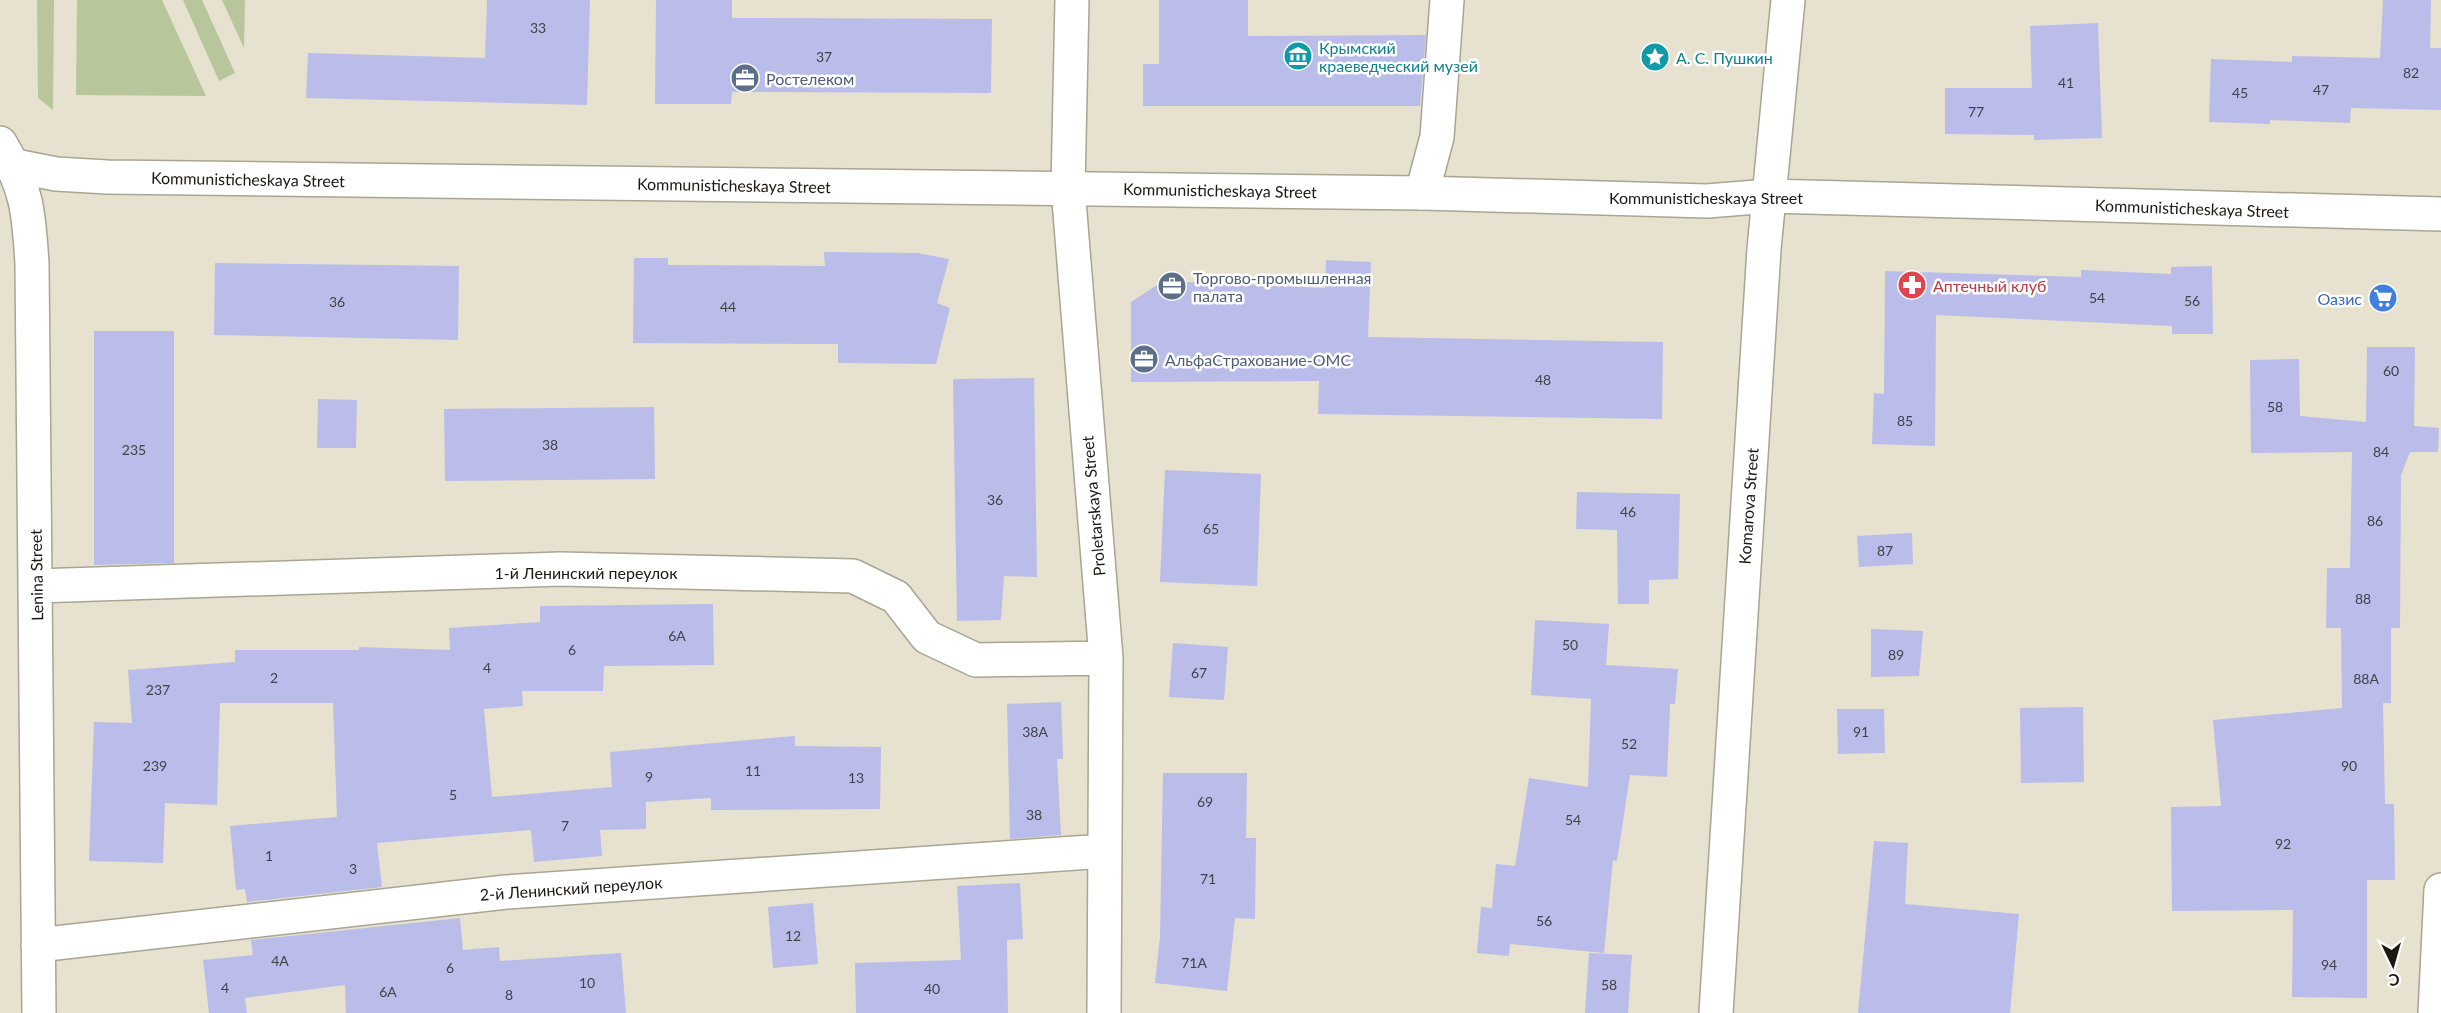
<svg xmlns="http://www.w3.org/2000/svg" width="2441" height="1013" font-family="Lato,sans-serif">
  <rect width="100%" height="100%" fill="#e6e2cf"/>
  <!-- green -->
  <path fill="#b8c69c" d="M37 0H54L53 110 38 98Z
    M77 0H162L206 96 76 95Z
    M183 0H202L235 73 219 81Z
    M222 0H245L244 48Z"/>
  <!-- building -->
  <path fill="#babce9" d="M487 0H590L587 105 306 98 308 53 485 58Z
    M656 0H732V18L992 19 991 93 732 92 731 104H655Z
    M1159 0H1248V36L1426 35 1420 106H1143V64H1159Z
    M2383 0H2431L2430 48H2441V110L2351 108 2350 123 2270 120V124L2209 122 2211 59 2292 62V56L2380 58Z
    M2098 23 2102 138 2034 140V135L1945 134V88H2032L2030 26Z
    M824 252 917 253 949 259 937 303 950 308 936 364 838 363V344L633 343 634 258H668V265L825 266Z
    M1326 260 1371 262 1368 337 1663 342 1662 419 1318 414 1319 381 1131 382V302L1163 281 1325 288Z
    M215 263 459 266 458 340 214 335Z
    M2212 266 2213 334H2172V326L1936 315 1935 446 1872 444 1874 393 1884 394 1885 271 2081 277V270L2171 274V267Z
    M94 331H174V563L94 565Z
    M2367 347H2415L2414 426 2439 428 2438 452H2410L2401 475 2400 628H2391V703H2383L2385 804H2394L2395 880H2367V998L2292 997 2293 910 2172 911 2171 807 2221 806 2213 720 2342 708 2341 628H2326L2327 568H2350L2352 452 2251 453 2250 360 2299 359 2300 416 2366 422Z
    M1034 378 1037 577 1004 576 1001 620 957 621 953 379Z
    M318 399 357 400 356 448H317Z
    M654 407 655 479 445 481 444 409Z
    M1165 470 1261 474 1257 586 1160 582Z
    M1577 492 1680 494 1678 579 1649 580V604H1618L1617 530 1576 529Z
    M1912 533 1913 564 1859 567 1857 536Z
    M713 604 714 665 604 666 603 691H522L523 706 484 709 492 797 612 787 610 752 795 736V746L881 747 880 809 711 810V798L646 802V829L600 830 602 856 534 862 531 830 377 843 382 887 247 902 245 889 236 890 230 826 337 817 333 703H220L217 805 165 803 163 863 89 861 94 722 132 723 128 670 235 662V650H359V647L450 650 449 628 540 622V606Z
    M1535 620 1609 624 1606 665 1678 669 1675 704H1670L1667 777 1630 775 1617 861 1613 860 1604 953 1510 944 1509 956 1477 953 1481 907 1492 908 1496 864 1515 866 1529 778 1588 787 1591 699 1531 695Z
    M1871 629 1923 631 1919 676 1871 677Z
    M1173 643 1228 647 1224 700 1169 697Z
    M1061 702 1063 759H1057L1061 835 1010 839 1007 704Z
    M2083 707 2084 782 2021 783 2020 708Z
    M1837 709H1884L1885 753 1838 754Z
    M1163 773H1247L1246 838H1256L1255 919 1235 918 1227 991 1155 983 1160 937Z
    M1874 841 1908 843 1905 904 2019 914 2010 1013H1858Z
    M1020 883 1023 939 1007 940 1008 1013H856L855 963 961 960 957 886Z
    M813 903 818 964 773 968 768 907Z
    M460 918 463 950 499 947 500 961 621 953 626 1013H346L345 985 245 998 247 1013H209L203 960 253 955 251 940Z
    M1589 953 1632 955 1628 1013H1585Z"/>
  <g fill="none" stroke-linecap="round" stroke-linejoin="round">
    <!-- minor casing -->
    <g stroke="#a9a593" stroke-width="36">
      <path id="minor" d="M1072 0 1068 188 1106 658 1104 1013
        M0 143C27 187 29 213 32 264L39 1013
        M1422 193 1437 137 1447 0
        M36 586 560 569 853 576 896 597 927 637 976 660 1106 658
        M38 945 506 892 1105 851
        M2435 1013 2441 890"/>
    </g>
    <!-- major casing -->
    <g stroke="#a9a593" stroke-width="36">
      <path id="major" d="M0 163 56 174 107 177 1422 193 1707 201 1769 196 2441 214
        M1716 1013 1764 249 1788 0"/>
    </g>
    <!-- minor -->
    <use href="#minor" stroke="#fff" stroke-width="33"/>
    <!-- major -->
    <use href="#major" stroke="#fff" stroke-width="33"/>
  </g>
  <!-- icons -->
  <defs>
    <g id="museum-disc" transform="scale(1.5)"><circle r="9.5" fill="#0f9aa8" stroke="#fff"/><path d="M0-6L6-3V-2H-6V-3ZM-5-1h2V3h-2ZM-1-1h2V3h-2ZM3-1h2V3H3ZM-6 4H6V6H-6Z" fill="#fff"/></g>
    <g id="sight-disc" transform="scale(1.5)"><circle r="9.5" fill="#0f9aa8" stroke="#fff"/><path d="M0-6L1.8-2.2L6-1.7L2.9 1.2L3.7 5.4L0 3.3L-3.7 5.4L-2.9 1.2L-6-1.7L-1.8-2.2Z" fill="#fff"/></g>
    <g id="office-disc" transform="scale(1.5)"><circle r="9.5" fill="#5c6f8a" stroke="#fff"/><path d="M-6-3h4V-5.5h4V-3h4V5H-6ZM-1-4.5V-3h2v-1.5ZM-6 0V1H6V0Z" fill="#fff"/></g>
    <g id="pharmacy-disc" transform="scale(1.5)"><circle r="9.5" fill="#e0444e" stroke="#fff"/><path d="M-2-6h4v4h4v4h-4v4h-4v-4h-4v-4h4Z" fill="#fff"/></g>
    <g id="supermarket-disc" transform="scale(1.5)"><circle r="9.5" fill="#3f7fe0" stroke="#fff"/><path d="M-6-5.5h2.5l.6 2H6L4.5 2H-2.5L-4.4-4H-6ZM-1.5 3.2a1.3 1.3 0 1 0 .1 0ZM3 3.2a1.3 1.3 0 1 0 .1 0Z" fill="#fff"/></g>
  </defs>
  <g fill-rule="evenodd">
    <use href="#museum-disc" x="1298" y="56"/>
    <use href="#sight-disc" x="1655" y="57"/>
    <use href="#office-disc" x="745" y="78"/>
    <use href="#pharmacy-disc" x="1912" y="285"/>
    <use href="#office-disc" x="1172" y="286"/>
    <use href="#supermarket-disc" x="2383" y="298"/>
    <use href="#office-disc" x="1144" y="359"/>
  </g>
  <g text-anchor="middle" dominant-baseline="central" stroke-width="5" stroke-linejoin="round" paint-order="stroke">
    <!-- number labels -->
    <g font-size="14" fill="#424248">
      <text x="538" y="27">33</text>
      <text x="824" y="56">37</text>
      <text x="2411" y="72">82</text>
      <text x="2066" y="82">41</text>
      <text x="2321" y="89">47</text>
      <text x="2240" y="92">45</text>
      <text x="1976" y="111">77</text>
      <text x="2097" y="297">54</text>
      <text x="2192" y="300">56</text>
      <text x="337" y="301">36</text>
      <text x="728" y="306">44</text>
      <text x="2391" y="370">60</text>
      <text x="1543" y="379">48</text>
      <text x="2275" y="406">58</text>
      <text x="1905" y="420">85</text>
      <text x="550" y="444">38</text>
      <text x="134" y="449">235</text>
      <text x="2381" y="451">84</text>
      <text x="995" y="499">36</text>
      <text x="1628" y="511">46</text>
      <text x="2375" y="520">86</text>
      <text x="1211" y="528">65</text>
      <text x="1885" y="550">87</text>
      <text x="2363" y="598">88</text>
      <text x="677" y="635">6А</text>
      <text x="1570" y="644">50</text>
      <text x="572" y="649">6</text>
      <text x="1896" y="654">89</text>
      <text x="487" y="667">4</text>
      <text x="1199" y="672">67</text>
      <text x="274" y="677">2</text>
      <text x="2366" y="678">88А</text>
      <text x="158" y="689">237</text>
      <text x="1035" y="731">38А</text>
      <text x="1861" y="731">91</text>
      <text x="1629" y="743">52</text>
      <text x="155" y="765">239</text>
      <text x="2349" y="765">90</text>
      <text x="753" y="770">11</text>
      <text x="649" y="776">9</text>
      <text x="856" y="777">13</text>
      <text x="453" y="794">5</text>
      <text x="1205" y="801">69</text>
      <text x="1034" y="814">38</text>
      <text x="1573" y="819">54</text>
      <text x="565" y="825">7</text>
      <text x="2283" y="843">92</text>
      <text x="269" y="855">1</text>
      <text x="353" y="868">3</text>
      <text x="1208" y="878">71</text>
      <text x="1544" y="920">56</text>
      <text x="793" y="935">12</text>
      <text x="280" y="960">4А</text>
      <text x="1194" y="962">71А</text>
      <text x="2329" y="964">94</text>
      <text x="450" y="967">6</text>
      <text x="587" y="982">10</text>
      <text x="1609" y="984">58</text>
      <text x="225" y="987">4</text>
      <text x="932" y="988">40</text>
      <text x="388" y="991">6А</text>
      <text x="509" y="994">8</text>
    </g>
    <!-- culture labels -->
    <g font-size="16" fill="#0d838f" stroke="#fff" text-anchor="start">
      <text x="1319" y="47">Крымский<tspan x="1319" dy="18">краеведческий музей</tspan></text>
      <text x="1676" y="57">А. С. Пушкин</text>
    </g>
    <!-- service labels -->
    <g font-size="16" fill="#4e5e75" stroke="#fff" text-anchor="start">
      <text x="766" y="78">Ростелеком</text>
      <text x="1193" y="277">Торгово-промышленная<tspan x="1193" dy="18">палата</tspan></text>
      <text x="1165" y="359">АльфаСтрахование-ОМС</text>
    </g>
    <!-- street labels -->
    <g font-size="16" fill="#1a1912" stroke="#fff">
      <text transform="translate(248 179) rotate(1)">Kommunisticheskaya Street</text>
      <text transform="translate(734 185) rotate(1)">Kommunisticheskaya Street</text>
      <text transform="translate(1220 190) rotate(1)">Kommunisticheskaya Street</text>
      <text x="1706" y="197">Kommunisticheskaya Street</text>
      <text transform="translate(2192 208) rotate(2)">Kommunisticheskaya Street</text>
      <text transform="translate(1093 506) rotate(-95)">Proletarskaya Street</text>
      <text transform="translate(1748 506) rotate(-86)">Komarova Street</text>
      <text x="586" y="572">1-й Ленинский переулок</text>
      <text transform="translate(36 575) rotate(-91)">Lenina Street</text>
      <text transform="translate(571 888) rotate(-4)">2-й Ленинский переулок</text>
    </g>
    <!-- health labels -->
    <g font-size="16" fill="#be3a42" stroke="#fff" text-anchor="start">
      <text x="1933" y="285">Аптечный клуб</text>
    </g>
    <!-- shop labels -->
    <g font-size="16" fill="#366cbe" stroke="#fff" text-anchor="end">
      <text x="2362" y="298">Оазис</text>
    </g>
  </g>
  <!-- north arrow -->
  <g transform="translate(2393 965) rotate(175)" stroke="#ffffff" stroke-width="4.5" paint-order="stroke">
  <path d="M0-4.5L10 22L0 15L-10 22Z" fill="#1a1912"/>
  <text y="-9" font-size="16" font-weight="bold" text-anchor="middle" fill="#1a1912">С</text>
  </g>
</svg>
